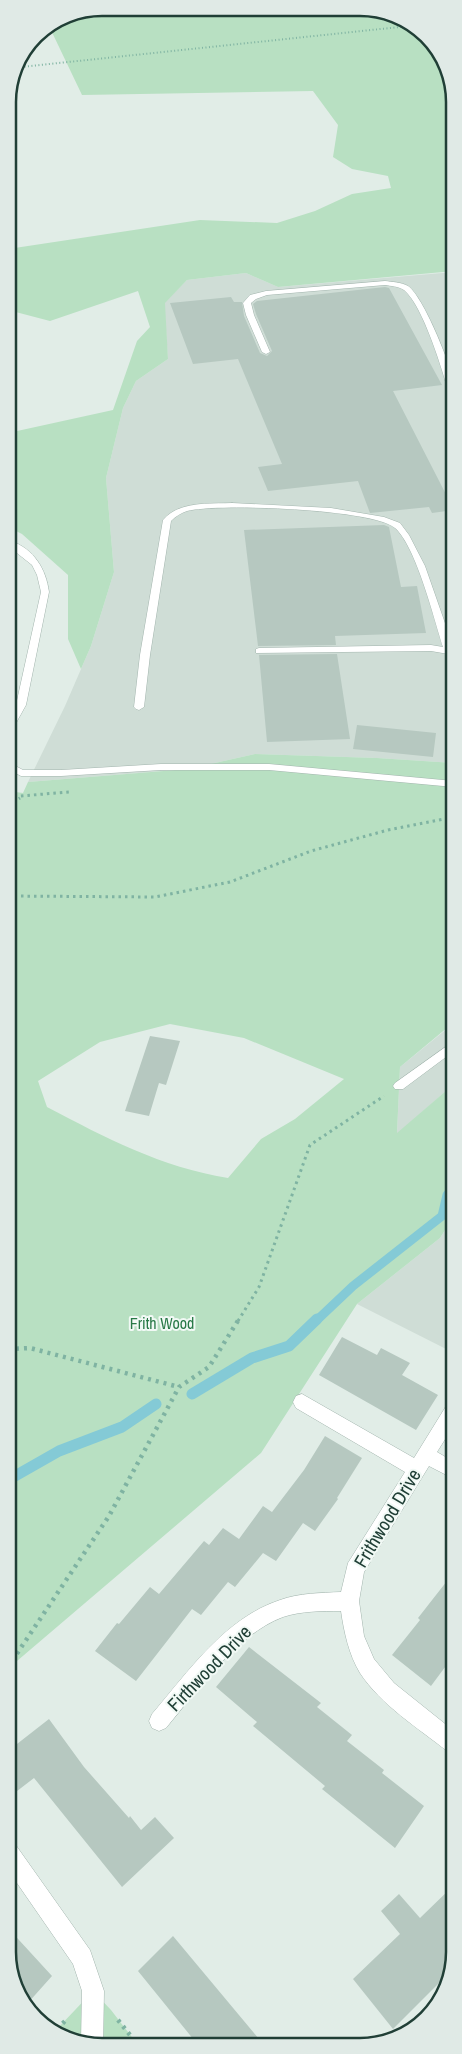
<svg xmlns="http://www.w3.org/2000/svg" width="462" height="2054" font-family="'Archivo Narrow',sans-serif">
  <rect width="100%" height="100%" fill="#e1ede7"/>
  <!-- built -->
  <path fill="#cfddd6" d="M454 272V763L377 758 255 754 188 769 28 782 65 706 91 646 114 572 106 478 123 408 136 381 168 359 164 303 187 280 246 273 278 287Z
    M454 1023V1084L397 1134 400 1067Z
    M454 1216V1353L357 1304 440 1238Z"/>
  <!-- green -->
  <path fill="#b8e0c2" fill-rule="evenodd" d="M102 8 384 11 431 40 454 90V239L452 240 454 271 278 287 246 273 187 280 165 303 168 359 136 381 123 408 106 478 114 572 91 646 81 669 68 639V575L22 534 8 527V433L113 410 137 341 150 327 138 291 50 321 8 310V249L200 220 277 223 315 211 352 194 391 188 388 176 352 169 333 157 338 125 313 91 82 95 49 26 66 15Z
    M255 754 377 758 454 763V1022L400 1067 397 1133 454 1084V1216L440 1238 357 1304 261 1453 17 1661 8 1709V791L23 793 28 782 188 769ZM170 1024 244 1038 344 1079 295 1119 261 1139 228 1178C161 1167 106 1138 47 1107L38 1081 100 1042Z
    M93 1991 111 2010 138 2045H83L57 2029Z"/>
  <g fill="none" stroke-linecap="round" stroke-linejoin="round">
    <!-- stream-far1 -->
    <path stroke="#84cad6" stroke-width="9" d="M316 1321 353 1286 442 1216 447 1195 454 1186"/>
    <!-- stream -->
    <path stroke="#84cad6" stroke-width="11" d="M192 1394 252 1358 289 1346 317 1319
      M8 1480 59 1451 122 1427 156 1404"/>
  </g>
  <!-- building -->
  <path fill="#b6c8c0" d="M385 287 389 288 442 385 393 391 454 510 432 513 429 507 370 513 358 481 268 491 258 467 282 464 238 359 193 364 170 303 231 297 234 302H242L244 316 260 353 267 356 272 351 256 314 253 304 257 301Z
    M384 525 389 527 401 587 417 586 426 633 335 636 336 645 258 646 244 530Z
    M337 654 350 739 267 742 259 655Z
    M357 725 436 733 433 757 353 749Z
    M150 1036 180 1041 166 1085 159 1083 149 1116 125 1111Z
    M342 1337 377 1355 381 1348 410 1363 402 1375 438 1395 416 1430 319 1375Z
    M325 1436 362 1458 337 1498 338 1499 315 1531 303 1523 276 1561 263 1553 235 1587 228 1582 201 1615 192 1609 136 1681 95 1651 117 1623 119 1624 150 1587 159 1594 204 1541 209 1545 223 1528 239 1539 263 1506 272 1512 304 1470Z
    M454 1572V1655L431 1686 392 1655 420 1620 418 1618Z
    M249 1647 321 1703 317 1707 352 1735 347 1741 384 1770 382 1773 424 1806 395 1848 322 1789 325 1786 253 1726 257 1722 216 1687Z
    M49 1719 84 1767 129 1818 130 1816 141 1830 155 1817 174 1838 122 1887 34 1778 8 1798V1751Z
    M454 1885V1958L447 1975 393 2029 353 1979 400 1934 381 1911 399 1894 420 1918Z
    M8 1928 52 1976 27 2004 8 1964Z
    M173 1936 264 2045H198L138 1971Z"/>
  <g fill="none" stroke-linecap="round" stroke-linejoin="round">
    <!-- lane casing -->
    <g stroke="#a3b5ae" stroke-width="1">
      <path id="lane" d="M385 281C392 282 401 282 408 286 423 296 451 365 454 384 455 389 454 394 454 399L450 397C443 372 423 305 404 290 398 286 391 286 385 285L267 295 256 299 251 303 254 315 270 352 266 354 262 352 246 315 243 303 250 295 266 291Z
        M232 503 331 508 384 517 400 523 409 535 425 566 454 649V655L431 651 256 653V649L259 648 431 645 443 647C434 619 416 546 395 528 374 509 217 503 187 511 181 513 176 516 171 521L150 655 144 707 139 710 136 709 134 707 140 655 163 520C179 501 209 504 232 503Z
        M11 541C34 549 46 569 49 592L26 705 11 732 8 733V721L16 705 41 592 37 575 32 565 8 546V542Z
        M8 762 23 770H61L161 764H269L454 781V787L269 770H161L61 776H21L8 769Z
        M454 1041V1051L403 1089H395L393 1086 395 1083Z"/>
    </g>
    <!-- street casing -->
    <g stroke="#a3b5ae" stroke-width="1">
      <path id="street" d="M302 1394 414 1458 448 1403 454 1401V1425L437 1452 454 1462V1479L429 1466 364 1572 359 1601 364 1636 374 1659 394 1683 454 1731V1754L447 1751C418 1728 381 1705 360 1673 349 1655 344 1632 341 1611 322 1611 301 1611 283 1617 237 1634 197 1691 166 1728L159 1731 152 1728 149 1721 152 1714C188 1672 225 1618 280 1600 299 1593 321 1593 341 1592L348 1563 405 1472 296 1408 293 1402 296 1396Z
        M8 1841 15 1844 90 1950 104 1991 103 2045 81 2043 82 1991 73 1964 8 1870Z"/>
    </g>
    <!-- path-far2 -->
    <path stroke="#7fb3a2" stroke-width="2" stroke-dasharray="1 2.5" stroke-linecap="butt" d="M223 9 257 15 350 11 386 12
      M21 67 409 26"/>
    <!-- path-far1 -->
    <path stroke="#7fb3a2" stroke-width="3" stroke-dasharray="2.5 4" stroke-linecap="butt" d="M8 797 69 792
      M8 806 20 798
      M8 896 155 897 230 882 311 851 388 830 454 817
      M238 1321 259 1287 310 1145 384 1096"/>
    <!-- path -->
    <path stroke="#7fb3a2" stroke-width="4.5" stroke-dasharray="3 5" stroke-linecap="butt" d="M8 1349 30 1348 179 1387
      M8 1667 109 1516 179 1387 209 1367 239 1319
      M118 2020 138 2045
      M57 2029 67 2019"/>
    <!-- lane -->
    <use href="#lane" fill="#fff" fill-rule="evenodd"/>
    <!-- street -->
    <use href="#street" fill="#fff" fill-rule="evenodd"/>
  </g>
  <g text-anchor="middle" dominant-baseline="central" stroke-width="4" stroke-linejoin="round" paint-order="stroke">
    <!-- park labels -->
    <g font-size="16" fill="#277946" stroke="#f1f9f5">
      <text x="162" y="1323">Frith Wood</text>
    </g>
    <!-- near-street labels -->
    <g font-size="19" fill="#203f36" stroke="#f1f9f5">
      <text transform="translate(387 1518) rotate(-59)">Frithwood Drive</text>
      <text transform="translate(209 1668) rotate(-46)">Firthwood Drive</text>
    </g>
  </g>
  <!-- crop -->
  <path d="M0 0H462V2054H0ZM102 16H360A86 86 0 0 1 446 102V1952A86 86 0 0 1 360 2038H102A86 86 0 0 1 16 1952V102A86 86 0 0 1 102 16Z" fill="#e0eae6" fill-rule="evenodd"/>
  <path fill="none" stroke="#203f36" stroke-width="2.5" d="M102 16H360A86 86 0 0 1 446 102V1952A86 86 0 0 1 360 2038H102A86 86 0 0 1 16 1952V102A86 86 0 0 1 102 16Z"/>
</svg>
